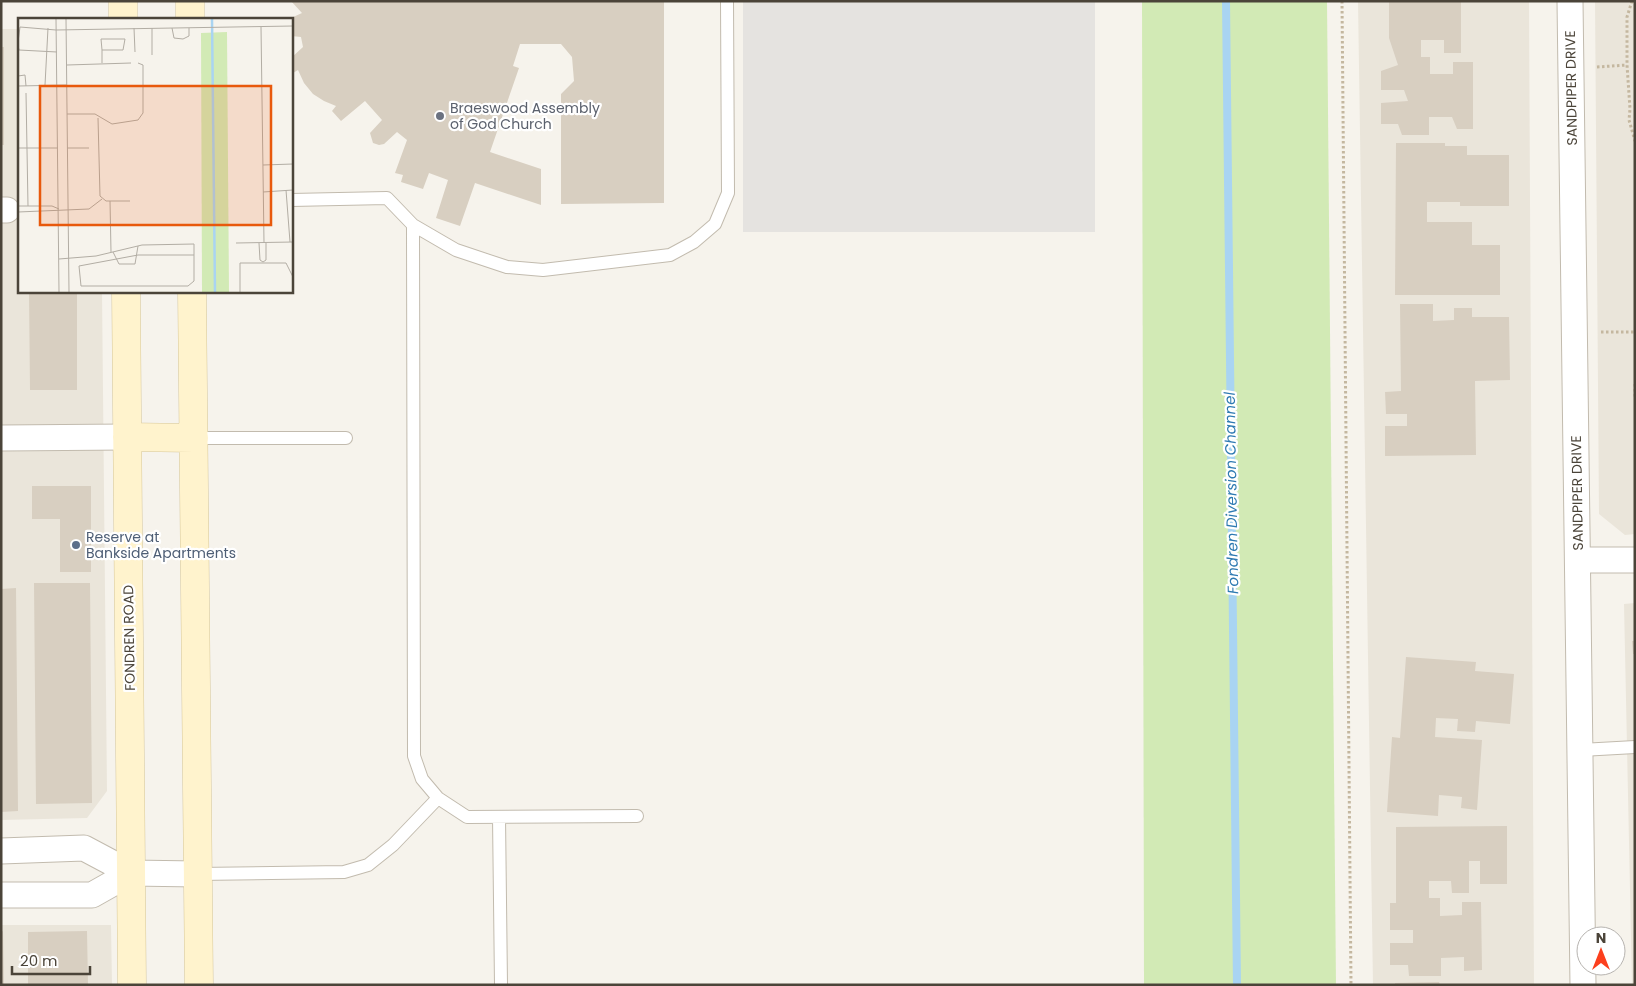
<svg xmlns="http://www.w3.org/2000/svg" width="1636" height="986" font-family="Poppins,sans-serif">
  <rect width="100%" height="100%" fill="#f6f3ec"/>
  <!-- residential -->
  <path fill="#eae5da" d="M1358 1H1529L1534 985H1373Z
    M1595 1H1635V534L1625 535 1599 514Z
    M1 29H19V291H102L107 791 87 818 1 820Z
    M1635 603V985H1632L1624 604Z
    M1 925H111L112 985H1Z"/>
  <!-- green -->
  <path fill="#d2eab5" d="M1142 1H1327L1336 985H1144Z"/>
  <!-- parking -->
  <path fill="#e5e3e0" d="M743 1H1095V232H743Z"/>
  <g fill="none" stroke-linecap="round" stroke-linejoin="round">
    <!-- stream -->
    <path stroke="#a9d4f2" stroke-width="8" d="M1226 1 1237 985"/>
  </g>
  <!-- building -->
  <path fill="#d8cfc1" d="M291 1H664V203L561 204V94L574 81 572 57 561 44H520L513 66 519 68 490 152 541 169V205L475 183 460 226 436 218 448 180 429 173 423 189 401 182 403 175 395 173 407 140 397 132 384 144 379 145 373 143 370 133 382 120 365 101 341 121 332 111 336 106 324 101 313 94 304 83 298 70 293 73 291 72V58L303 47 301 37 291 36V18L302 13Z
    M1389 1H1461V53H1444V40H1421V57H1430V74H1453V62H1473V129H1457L1452 117H1429V135H1402L1398 124H1381V103L1408 101 1404 90H1381V71L1398 65 1389 38Z
    M1 47H4V145H1Z
    M1396 143H1445V146H1467V155H1509V206H1460V202H1427V222H1472V245H1500V295H1395Z
    M29 291H77V390H30Z
    M1400 304H1433V321L1454 320V308H1472V317H1509L1510 380 1475 381 1476 455 1385 456V426H1407V414H1386L1385 392 1401 391Z
    M32 486H91V572H60V519H32Z
    M34 583H90L92 803 36 804Z
    M16 588 18 811 1 812V589Z
    M1632 641H1635V654H1633Z
    M1406 657 1476 662 1475 671 1514 674 1510 724 1476 721 1475 732 1457 731 1458 719 1436 718 1435 737 1482 740 1477 810 1461 808 1462 797 1439 795 1438 816 1387 812 1392 737 1400 738Z
    M1507 826V884H1480V861H1469V893H1452L1451 881H1429V898H1440V916L1462 915V902H1481L1482 970 1464 971V957L1441 958V976H1409L1408 965H1390V943H1413V930H1390V903H1396V827Z
    M3 931 4 985H1V932Z
    M87 931 88 985H28V932Z
    M1439 982 1440 985H1395V983Z"/>
  <g fill="none" stroke-linecap="round" stroke-linejoin="round">
    <!-- service casing -->
    <g stroke="#c2bbae" stroke-width="14">
      <path id="service" d="M291 200 387 198 413 225 456 250 507 267 543 270 670 255 694 242 715 224 728 193 727 1
        M413 225 414 756 422 779 438 798 467 817 637 816
        M194 438H346
        M1581 750 1635 747
        M499 817 501 985
        M197 874 344 872 368 865 393 845 438 798"/>
    </g>
    <!-- minor casing -->
    <g stroke="#c2bbae" stroke-width="27">
      <path id="minor" d="M1570 1 1583 985
        M1 210H7
        M1 438 127 437
        M1578 560H1635
        M1 851 84 848 131 873 197 874
        M1 895H92L131 873"/>
    </g>
    <!-- secondary casing -->
    <g stroke="#d6c79b" stroke-width="29">
      <path id="secondary" d="M123 1V19
        M190 1V19
        M126 291 132 985
        M192 291 199 985
        M127 437 194 438"/>
    </g>
    <!-- path -->
    <path stroke="#c4b79f" stroke-width="3" stroke-dasharray="2.5 2.5" stroke-linecap="butt" d="M1342 1 1351 985
      M1632 1 1627 17V65L1630 109 1629 120 1635 141
      M1597 67 1627 65
      M1601 332H1635
      M1635 384V398"/>
    <!-- service -->
    <use href="#service" stroke="#fff" stroke-width="12"/>
    <!-- minor -->
    <use href="#minor" stroke="#fff" stroke-width="25"/>
    <!-- secondary -->
    <use href="#secondary" stroke="#fff3cd" stroke-width="28"/>
  </g>
  <!-- markers -->
  <circle fill="#6b7280" stroke="#fff" stroke-width="2" cx="440" cy="116" r="5"/>
  <circle fill="#5c6f8a" stroke="#fff" stroke-width="2" cx="76" cy="545" r="5"/>
  <g text-anchor="middle" dominant-baseline="central" stroke-width="4.5" stroke-linejoin="round" paint-order="stroke">
    <!-- street labels -->
    <g font-size="14" fill="#4b4439" stroke="#fff">
      <text transform="translate(1571 88) rotate(-91)">SANDPIPER DRIVE</text>
      <text transform="translate(1577 493) rotate(-91)">SANDPIPER DRIVE</text>
      <text transform="translate(129 638) rotate(-91)">FONDREN ROAD</text>
    </g>
    <!-- worship labels -->
    <g font-size="14" fill="#5b616d" stroke="#fff" text-anchor="start">
      <text x="450" y="108">Braeswood Assembly<tspan x="450" dy="16">of God Church</tspan></text>
    </g>
    <!-- service labels -->
    <g font-size="14" fill="#4e5e75" stroke="#fff" text-anchor="start">
      <text x="86" y="537">Reserve at<tspan x="86" dy="16">Bankside Apartments</tspan></text>
    </g>
    <!-- water labels -->
    <g font-size="15" font-style="italic" fill="#2e7ab2" stroke="#fff">
      <text transform="translate(1231 493) rotate(-91)">Fondren Diversion Channel</text>
    </g>
  </g>
  <!-- overview -->
  <g transform="translate(18 18)">
    <rect width="275" height="275" fill="#f6f3ec"/>
    <path d="M209 14 211 274H184L183 15Z" fill="#d2eab5"/>
    <path fill="none" stroke="#a9d4f2" stroke-width="2.5" d="M194 1 197 274"/>
    <path fill="none" stroke="#b2ada4" stroke-width="1" d="M38 1 41 274M48 1 51 274M243 9 246 225M116 10 117 34M134 10V37M154 10 156 20 165 21 171 18V10M0 24 2 9 38 12 275 8M0 27 1 32 39 34M84 32H105L107 21H83L84 32V45M49 47 113 45M0 58 7 57 8 68M27 67 30 10M0 68 49 67M8 75 10 188M49 96H77L94 106 120 102 125 95V47L120 45M80 100 82 178 88 183H112M0 130H40M49 130H71M245 147 275 146M268 172 272 224M245 174 275 172M92 183 93 234M0 188H34L41 191M0 194 71 191 84 181M218 225 275 224M241 225 242 242 245 244M95 234 101 246H117L120 228M41 241 78 238 124 227 176 226V263L170 268H63L61 248 120 237H176M245 244 248 242V225M222 274V245H268L275 259"/>
    <path fill="#e8590c" fill-opacity="0.15" stroke="#e8590c" stroke-width="2.5" d="M22 68H253V207H22Z"/>
    <rect width="275" height="275" fill="none" stroke="#4b4439" stroke-width="2.5"/>
  </g>
  <!-- border -->
  <rect width="1636" height="986" fill="none" stroke="#4b4439" stroke-width="5"/>
  <!-- north arrow -->
  <g transform="translate(1601 951)"><circle r="24" fill="#ffffff" stroke="#b7b4b0"/>
  <path d="M0-4L9 19L0 12L-9 19Z" fill="#fc3f1d"/>
  <text y="-8" font-size="14" font-weight="bold" text-anchor="middle" fill="#4b4439">N</text>
  </g>
  <!-- scale -->
  <path d="M12 966v8h78v-8" fill="none" stroke="#4b4439" stroke-width="2.5"/>
  <text x="20" y="966" font-size="15" fill="#4b4439" stroke="#ffffff" stroke-width="4" paint-order="stroke">20 m</text>
</svg>
